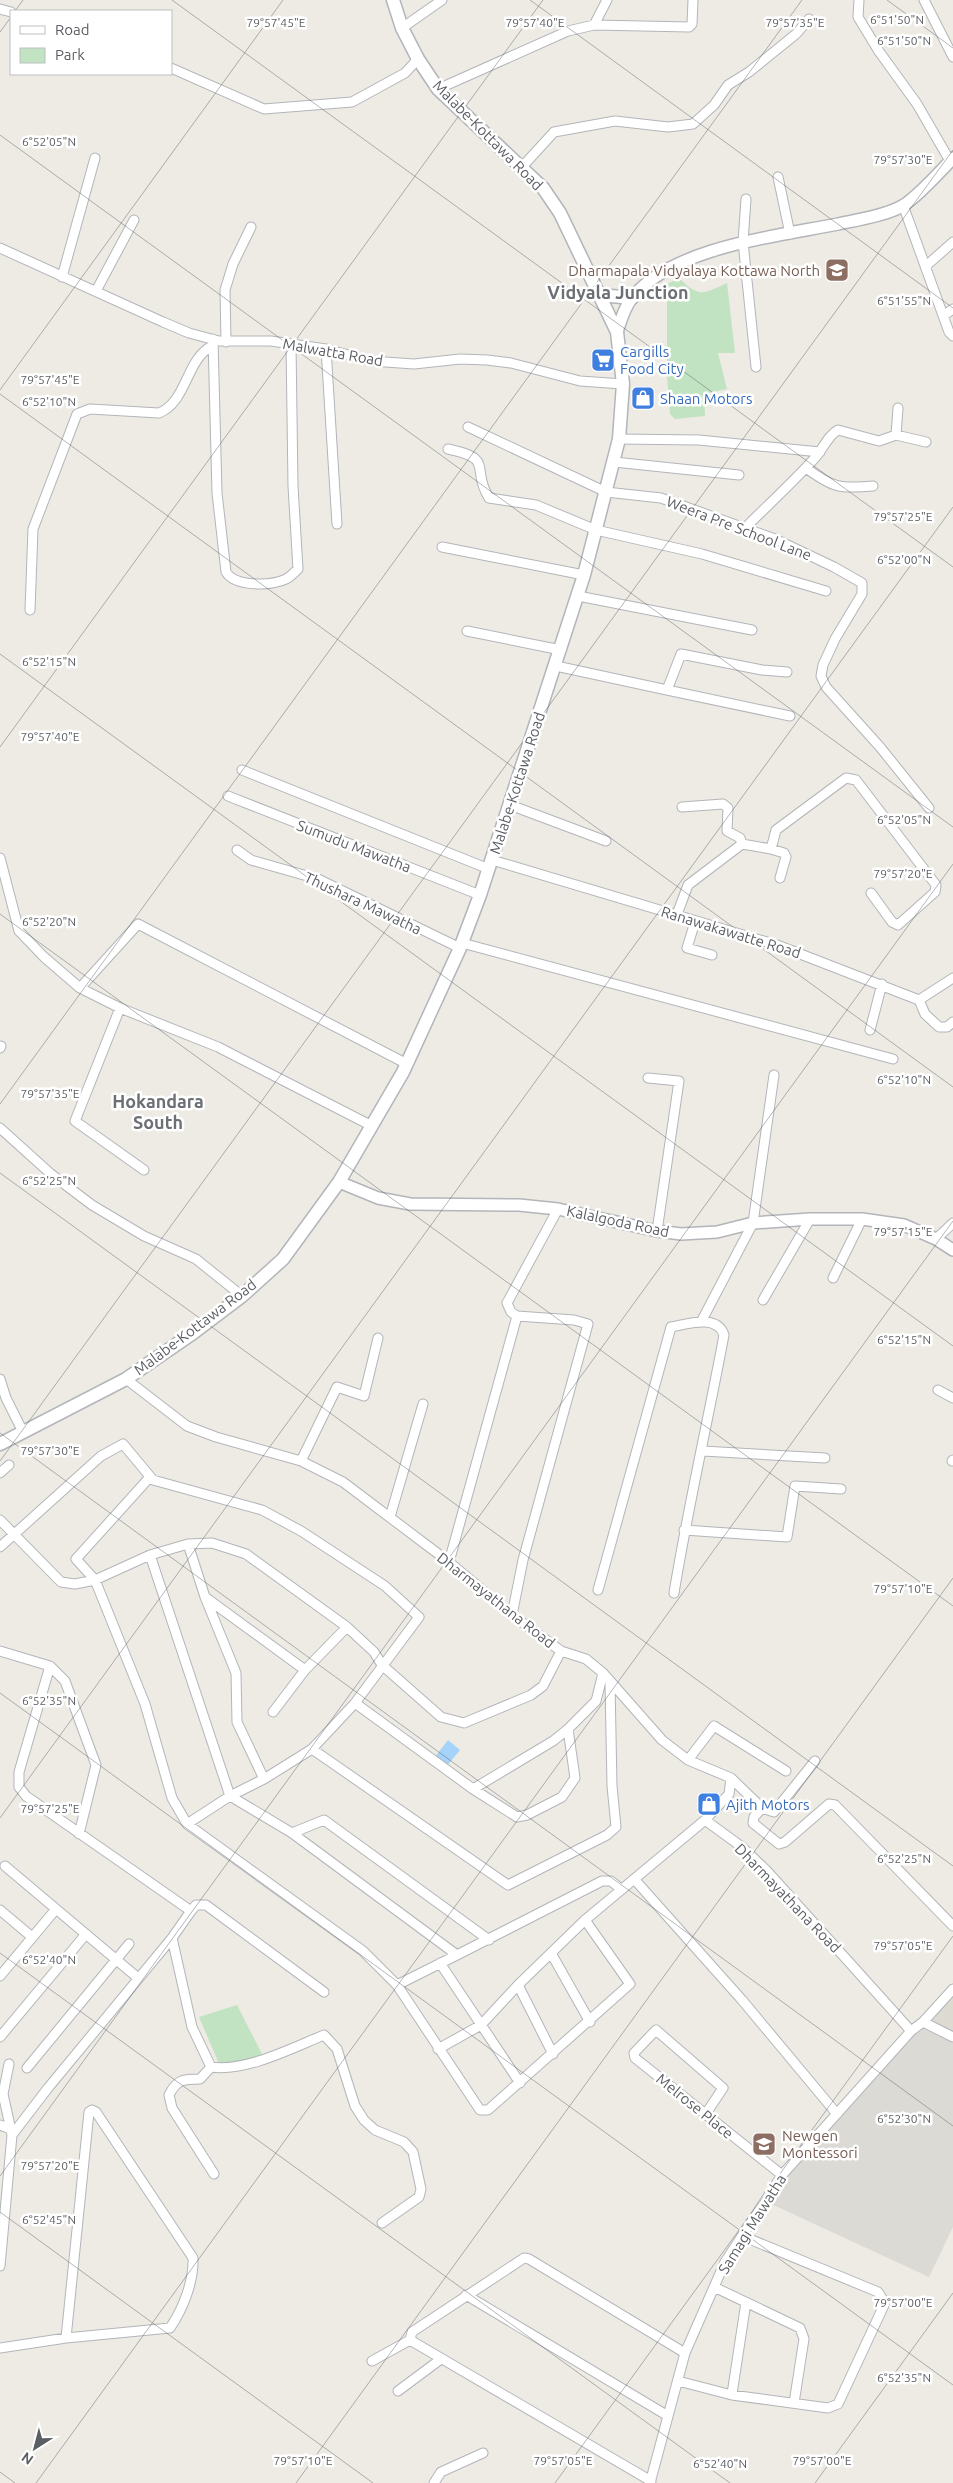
<svg xmlns="http://www.w3.org/2000/svg" width="953" height="2483" font-family="Ubuntu,sans-serif">
  <rect width="100%" height="100%" fill="#edebe3"/>
  <!-- industrial -->
  <path fill="#dcdad5" d="M924 2029 953 2043V2227L929 2277 769 2203 786 2178 819 2138 914 2035Z"/>
  <!-- education -->
  <path fill="#dddad1" d="M953 1996V2032L929 2022 948 1999Z"/>
  <!-- green -->
  <path fill="#c1e3c2" d="M679 278C699 298 703 294 727 283L735 353H718L727 389 704 394 705 416 675 419 670 414 667 376V284Z
    M237 2005 263 2056 220 2066 199 2017Z"/>
  <!-- water -->
  <path fill="#a6d3fa" d="M448 1740 460 1750 446 1767 434 1758Z"/>
  <g fill="none" stroke-linecap="round" stroke-linejoin="round">
    <!-- minor casing -->
    <g stroke="#b3b5ba" stroke-width="11">
      <path id="minor" d="M859 0 858 17 878 50 917 104 950 161
        M924 0 953 57
        M0 9 11 12
        M594 25 607 0
        M402 28 442 0
        M171 68 264 109 352 102 405 73 418 59
        M438 89 568 31 594 25 689 27 692 24 693 0
        M522 167 554 132 615 121 668 127 693 124 714 105 728 85 749 72 796 34 809 19
        M778 177 790 234
        M746 199 743 242 756 367
        M903 205 949 332 953 336
        M0 248 163 322 189 333 219 341H271L326 349 371 361 414 364 460 359 487 360 511 363 580 381 623 384
        M926 266 953 242
        M62 277 95 158
        M96 291 134 220
        M943 316 953 309
        M213 339 217 493 226 572C235 587 271 586 286 579 290 577 295 572 298 569L293 486 291 344
        M226 342 225 290 233 264 251 227
        M326 349 337 524
        M468 427 606 492 661 498 775 539 834 567 862 583V594L835 639 823 665 821 676 826 687 880 747 929 808
        M896 435 898 408
        M619 439 699 440 820 452
        M448 449C496 459 470 468 489 498L536 505 596 530 702 554 826 591
        M614 462 739 475
        M806 468C833 488 840 489 873 486
        M745 528C768 505 792 483 814 459 822 451 828 435 838 430L879 441 896 435 926 442
        M442 547 584 575
        M578 596 752 630
        M30 610 33 529 77 414 90 409 159 413C187 402 186 359 212 346
        M467 631 561 650
        M556 666 667 690 681 654 762 670 787 672
        M667 690 790 716
        M242 770 489 869
        M228 796 480 895
        M510 805 606 841
        M682 807 723 804 728 808 727 831 740 838 742 844
        M771 849 784 853 786 857 780 878
        M237 850 251 860 318 879 460 948
        M0 858 19 931 44 957 80 988 138 924 407 1064
        M492 860 777 945 919 1000 925 1014 939 1027H947L953 1022
        M676 917 688 885 742 844 771 849 776 830 846 778 856 780 936 885 935 892 898 925 892 922 871 893
        M695 922 687 948 712 955
        M462 943 893 1059
        M80 988 120 1008
        M919 1000 953 978
        M870 1030 882 984
        M0 1048 1 1046
        M648 1078 679 1081 657 1231
        M0 1128 51 1174 92 1205 144 1236 196 1259 242 1296
        M144 1170 75 1121 120 1008 218 1047 372 1126
        M936 1239 953 1223
        M833 1278 862 1219
        M763 1300 810 1219
        M701 1322 753 1223 774 1075
        M0 1379 6 1398 23 1432
        M126 1379 187 1426 216 1437 301 1461 343 1482 449 1562 512 1615 561 1651 586 1659 603 1673 662 1740 688 1760 731 1778 729 1794 705 1820 742 1847 767 1871 911 2031
        M938 1390 953 1398
        M703 1451 825 1458
        M301 1461 337 1387 364 1396 378 1338
        M952 1461 953 1460
        M0 1473 9 1465
        M150 1477 76 1559 95 1580 145 1704 172 1798 187 1824 363 1951 397 1985 480 2110H488L630 1984 585 1920
        M390 1517 423 1404
        M0 1520 61 1582 75 1584 95 1580 150 1555 188 1544 212 1543 246 1554 347 1627 374 1652 382 1665 441 1717 464 1723 531 1695 543 1686 561 1651
        M684 1530 787 1537 795 1486 841 1489
        M188 1544 205 1597 236 1673 237 1722 264 1779
        M0 1547 101 1456 123 1444 153 1480 262 1510 301 1531 385 1586 419 1617 355 1703
        M150 1555 230 1796 187 1824
        M449 1562 517 1316
        M598 1590 671 1327C688 1324 717 1314 724 1335 708 1421 688 1507 674 1593
        M205 1597 305 1670
        M512 1615 523 1560 588 1324 574 1320 517 1316 511 1312 507 1303 558 1209
        M0 1651 50 1666 19 1772V1787L26 1796 191 1911 172 1938 48 2088 12 2135
        M50 1666 65 1681 96 1765 79 1834
        M273 1712 305 1670 347 1627
        M312 1749 508 1885 607 1835 616 1827 612 1786 610 1682
        M688 1760 714 1726 786 1771
        M731 1778 762 1808 774 1812 815 1761
        M473 1789 553 1741 568 1729 596 1701 603 1673
        M230 1796 264 1779 312 1749 355 1703 473 1789 517 1817 527 1815 562 1797 575 1778 568 1729
        M230 1796 292 1833 457 1955 602 1881H611L621 1889
        M762 1808 754 1817 753 1823 779 1844 785 1842 829 1804 835 1805 953 1926
        M292 1833 324 1820 489 1940
        M5 1866 138 1978
        M635 1880 742 2000 837 2114
        M0 1910 32 1937
        M191 1911 196 1905H206L324 1992
        M172 1938 192 2027 211 2067C246 2072 292 2048 324 2035L337 2049 355 2106 364 2120 375 2130 404 2142 413 2152 421 2189 419 2197 382 2223
        M551 1953 590 2022
        M440 1963 520 2083
        M0 1976 56 1909
        M397 1985 457 1955
        M518 1985 553 2054
        M923 2022 953 2037
        M0 2037 86 1934
        M438 2049 481 2025 518 1985 585 1920 705 1820
        M211 2067 200 2079C184 2079 177 2079 169 2095L172 2108 214 2174
        M27 2068 129 1944
        M705 2115 723 2088 656 2030 634 2053 635 2058 782 2175
        M0 2125 10 2129
        M0 2266 12 2135 3 2094 9 2064
        M714 2287 800 2328 804 2339 794 2403
        M466 2295 668 2416
        M410 2340 412 2332 524 2258 529 2259 685 2353
        M410 2340 651 2481
        M0 2348 66 2338 170 2328C183 2309 194 2281 193 2258L96 2112 92 2110 89 2112 66 2338
        M372 2361 410 2340
        M678 2381 732 2395 828 2408 838 2404 885 2303 878 2292 742 2236
        M398 2391 441 2359
        M732 2394 746 2302
        M434 2483 441 2472 483 2453
        M650 2483 685 2353 725 2262 782 2175 911 2031 923 2022 953 1989"/>
    </g>
    <!-- tertiary casing -->
    <g stroke="#b3b5ba" stroke-width="14">
      <path id="tertiary" d="M617 332C621 320 624 308 632 298 672 247 778 236 838 224 857 220 888 215 904 205 918 196 941 171 953 158
        M339 1182 378 1198 410 1204 519 1205 558 1209 657 1231 681 1234 717 1232 753 1223 810 1219H862L904 1225 936 1239 953 1250"/>
    </g>
    <!-- secondary casing -->
    <g stroke="#b2b5ba" stroke-width="15">
      <path id="secondary" d="M596 291 600 295 632 298
        M0 1444 126 1379 193 1333 242 1296 283 1259 339 1182 403 1072 460 948 480 895 584 575 619 439 623 384 617 332 560 213 543 188 438 89 418 59 402 28 393 0"/>
    </g>
    <!-- minor -->
    <use href="#minor" stroke="#fff" stroke-width="9"/>
    <!-- tertiary -->
    <use href="#tertiary" stroke="#fff" stroke-width="11"/>
    <!-- secondary -->
    <use href="#secondary" stroke="#fff" stroke-width="12"/>
  </g>
  <!-- ticks -->
  <path fill="none" stroke="#5b5e63" stroke-width="1" stroke-opacity="0.45" d="M172 0 953 567M530 0 953 308M887 0 953 48M15 11 23 0M0 32 11 17M0 135 953 827M0 390 283 0M0 394 953 1087M0 654 953 1346M0 747 543 0M0 914 953 1606M0 1104 802 0M0 1173 953 1866M0 1433 953 2126M0 1461 953 150M0 1693 953 2385M0 1818 953 507M0 1953 730 2483M0 2176 953 864M0 2212 373 2483M0 2472 15 2483M36 2483 953 1221M296 2483 953 1578M555 2483 953 1936M815 2483 953 2293"/>
  <!-- icons -->
  <defs>
    <g id="school-square" transform="scale(1.25)"><rect x="-9" y="-9" width="18" height="18" rx="4" fill="#8d6e63" stroke="#fff"/><path d="M0-5L7-2L0 1L-7-2ZM-4 1L0 2.5L4 1V4Q0 6-4 4Z" fill="#fff"/></g>
    <g id="supermarket-square" transform="scale(1.25)"><rect x="-9" y="-9" width="18" height="18" rx="4" fill="#3f7fe0" stroke="#fff"/><path d="M-6-5.5h2.5l.6 2H6L4.5 2H-2.5L-4.4-4H-6ZM-1.5 3.2a1.3 1.3 0 1 0 .1 0ZM3 3.2a1.3 1.3 0 1 0 .1 0Z" fill="#fff"/></g>
    <g id="shop-square" transform="scale(1.25)"><rect x="-9" y="-9" width="18" height="18" rx="4" fill="#3f7fe0" stroke="#fff"/><path d="M-5-2.5h2.3a2.7 3.5 0 0 1 5.4 0H5L5.5 6h-11ZM-1.5-2.5h3a1.5 2.3 0 0 0-3 0Z" fill="#fff"/></g>
  </defs>
  <g fill-rule="evenodd">
    <use href="#school-square" x="837" y="270"/>
    <use href="#supermarket-square" x="603" y="360"/>
    <use href="#shop-square" x="643" y="398"/>
    <use href="#shop-square" x="709" y="1804"/>
    <use href="#school-square" x="764" y="2144"/>
  </g>
  <g text-anchor="middle" dominant-baseline="central" stroke-width="5" stroke-linejoin="round" paint-order="stroke">
    <!-- street labels -->
    <g font-size="15" fill="#5b5e63" stroke="#fff">
      <text transform="translate(488 135) rotate(45)">Malabe-Kottawa Road</text>
      <text transform="translate(333 352) rotate(10)">Malwatta Road</text>
      <text transform="translate(739 528) rotate(21)">Weera Pre School Lane</text>
      <text transform="translate(517 783) rotate(-72)">Malabe-Kottawa Road</text>
      <text transform="translate(354 846) rotate(21)">Sumudu Mawatha</text>
      <text transform="translate(363 903) rotate(25)">Thushara Mawatha</text>
      <text transform="translate(731 932) rotate(17)">Ranawakawatte Road</text>
      <text transform="translate(618 1221) rotate(12)">Kalalgoda Road</text>
      <text transform="translate(195 1327) rotate(-37)">Malabe-Kottawa Road</text>
      <text transform="translate(496 1600) rotate(38)">Dharmayathana Road</text>
      <text transform="translate(788 1898) rotate(46)">Dharmayathana Road</text>
      <text transform="translate(695 2106) rotate(39)">Melrose Place</text>
      <text transform="translate(752 2224) rotate(-58)">Samagi Mawatha</text>
    </g>
    <!-- education labels -->
    <g font-size="15" fill="#785e54" stroke="#fff" text-anchor="end">
      <text x="820" y="270">Dharmapala Vidyalaya Kottawa North</text>
      <text x="782" y="2135" text-anchor="start">Newgen<tspan x="782" dy="17">Montessori</tspan></text>
    </g>
    <!-- shop labels -->
    <g font-size="15" fill="#366cbe" stroke="#fff" text-anchor="start">
      <text x="620" y="351">Cargills<tspan x="620" dy="17">Food City</tspan></text>
      <text x="660" y="398">Shaan Motors</text>
      <text x="726" y="1804">Ajith Motors</text>
    </g>
    <!-- quarter labels -->
    <g font-size="18" font-weight="bold" fill="#6c7075" stroke="#fff">
      <text x="618" y="292">Vidyala Junction</text>
      <text x="158" y="1101">Hokandara<tspan x="158" dy="21">South</tspan></text>
    </g>
  </g>
  <g font-size="12" text-anchor="middle" fill="#5b5e63" stroke="#fff" stroke-width="5" stroke-linejoin="round" paint-order="stroke">
    <text x="897" y="24">6°51'50"N</text>
    <text x="535" y="27">79°57'40"E</text>
    <text x="276" y="27">79°57'45"E</text>
    <text x="795" y="27">79°57'35"E</text>
    <text x="904" y="45">6°51'50"N</text>
    <text x="49" y="146">6°52'05"N</text>
    <text x="903" y="164">79°57'30"E</text>
    <text x="904" y="305">6°51'55"N</text>
    <text x="50" y="384">79°57'45"E</text>
    <text x="49" y="406">6°52'10"N</text>
    <text x="903" y="521">79°57'25"E</text>
    <text x="904" y="564">6°52'00"N</text>
    <text x="49" y="666">6°52'15"N</text>
    <text x="50" y="741">79°57'40"E</text>
    <text x="904" y="824">6°52'05"N</text>
    <text x="903" y="878">79°57'20"E</text>
    <text x="49" y="926">6°52'20"N</text>
    <text x="904" y="1084">6°52'10"N</text>
    <text x="50" y="1098">79°57'35"E</text>
    <text x="49" y="1185">6°52'25"N</text>
    <text x="903" y="1236">79°57'15"E</text>
    <text x="904" y="1344">6°52'15"N</text>
    <text x="50" y="1455">79°57'30"E</text>
    <text x="903" y="1593">79°57'10"E</text>
    <text x="49" y="1705">6°52'35"N</text>
    <text x="50" y="1813">79°57'25"E</text>
    <text x="904" y="1863">6°52'25"N</text>
    <text x="903" y="1950">79°57'05"E</text>
    <text x="49" y="1964">6°52'40"N</text>
    <text x="904" y="2123">6°52'30"N</text>
    <text x="50" y="2170">79°57'20"E</text>
    <text x="49" y="2224">6°52'45"N</text>
    <text x="903" y="2307">79°57'00"E</text>
    <text x="904" y="2382">6°52'35"N</text>
    <text x="303" y="2465">79°57'10"E</text>
    <text x="563" y="2465">79°57'05"E</text>
    <text x="822" y="2465">79°57'00"E</text>
    <text x="720" y="2468">6°52'40"N</text>
  </g>
  <!-- legend -->
  <rect x="10" y="10" width="162" height="65" fill="#ffffff" stroke="#bdbfc1"/>
  <rect x="20" y="26" width="25" height="8" fill="#ffffff" stroke="#bdbfc1"/>
  <text x="55" y="35" font-size="15" fill="#5b5e63">Road</text>
  <rect x="20" y="48" width="25" height="15" fill="#c1e3c2" stroke="#bdbfc1"/>
  <text x="55" y="60" font-size="15" fill="#5b5e63">Park</text>
  <!-- north arrow -->
  <g transform="translate(35 2448) rotate(216)" stroke="#ffffff" stroke-width="4" paint-order="stroke">
  <path d="M0-4L9 19L0 12L-9 19Z" fill="#5b5e63"/>
  <text y="-8" font-size="14" font-weight="bold" text-anchor="middle" fill="#5b5e63">N</text>
  </g>
</svg>
